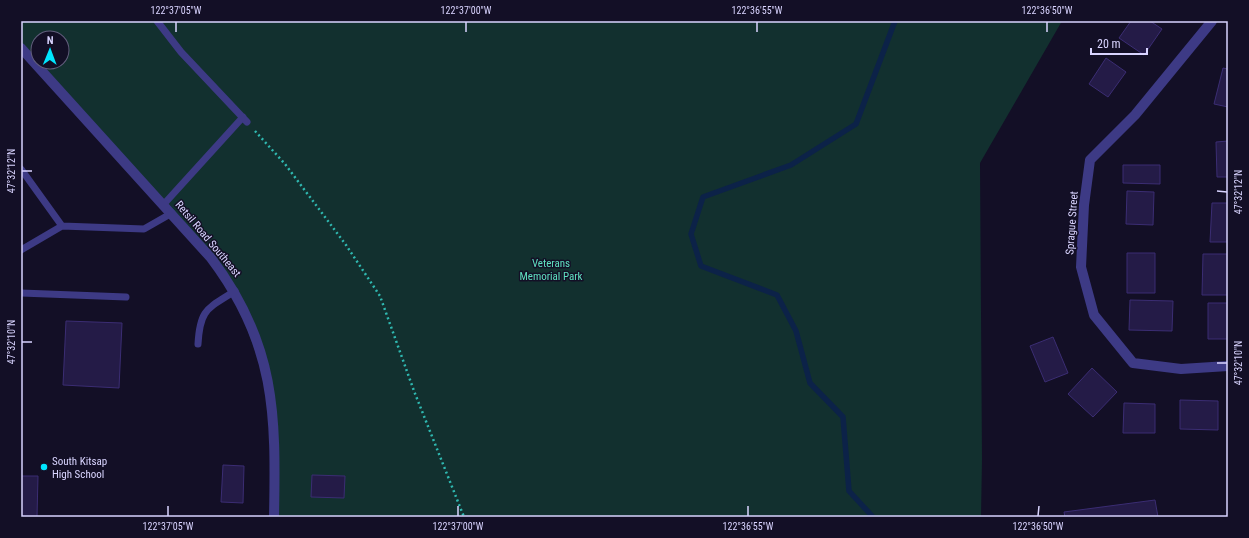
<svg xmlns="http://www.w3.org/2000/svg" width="1249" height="538" font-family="'Roboto Condensed',sans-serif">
  <rect width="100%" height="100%" fill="#130f26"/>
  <!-- green -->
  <path fill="#12302f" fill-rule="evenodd" d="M21 21H1062L980 163 982 459 981 517H274L270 392 230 282 21 48ZM38 38H62V62H38Z"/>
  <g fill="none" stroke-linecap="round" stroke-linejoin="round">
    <!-- stream -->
    <path stroke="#0c2248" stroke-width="5.5" d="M873 517 849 491 843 417 810 383 796 331 777 295 701 266 691 234 703 197 791 165 856 124 895 21"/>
  </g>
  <!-- building -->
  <path fill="#241b47" stroke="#3b2d73" d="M1131 21H1150L1162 29 1144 55 1119 38Z
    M1106 58 1126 72 1108 97 1089 84Z
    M1223 68 1228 69V107L1214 104Z
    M1228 141V177H1217L1216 142Z
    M1123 165H1160V184L1123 183Z
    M1127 191 1154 192 1153 225 1126 224Z
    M1212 203H1228V242H1210Z
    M1127 253H1155V293H1127Z
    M1203 254H1228V295H1202Z
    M1130 300 1173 301 1172 331 1129 330Z
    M1208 303H1228V339H1208Z
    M66 321 122 323 119 388 63 385Z
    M1053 337 1068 373 1045 382 1030 346Z
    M1092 368 1117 392 1093 417 1068 394Z
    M1180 400 1218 401V430L1180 429Z
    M1124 403 1155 404V433H1123Z
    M223 465 244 466 243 503 221 502Z
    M312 475 345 476 344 498 311 497Z
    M21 476H38L37 517H21Z
    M1155 500 1158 517H1065L1064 512Z"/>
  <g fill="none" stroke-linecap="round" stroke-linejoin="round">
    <!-- path -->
    <path stroke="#2fb8b0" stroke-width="2.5" stroke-dasharray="2 3" stroke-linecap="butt" d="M255 131 285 164 346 245 380 296 414 391 464 517"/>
    <!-- lane -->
    <path stroke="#3d3a85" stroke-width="7" d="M157 21 181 52 247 122
      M21 169 62 226
      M164 204 243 117
      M21 250 62 226 144 229 172 213
      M21 293 126 297
      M198 344C200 309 207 309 235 291"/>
    <!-- street -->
    <path stroke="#3d3a85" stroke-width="10" d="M1212 21 1135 115 1090 160 1084 205 1081 267 1094 315 1133 363 1181 369 1228 366
      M21 48 211 258C276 344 276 414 274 517"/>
  </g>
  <!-- ticks -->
  <path fill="none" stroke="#d9d4ff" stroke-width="1.5" d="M176 32V22M466 32V22M757 32V22M1047 32V22M22 171H32M1217 191 1227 192M22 342H32M1217 363H1227M168 516V506M458 516V506M748 516V506M1038 516 1039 506"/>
  <!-- markers -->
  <circle fill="#00e5ff" stroke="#130f26" stroke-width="1.5" cx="44" cy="467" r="4"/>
  <g text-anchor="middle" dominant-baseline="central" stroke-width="3" stroke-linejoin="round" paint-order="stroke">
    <!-- street labels -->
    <g font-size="11" fill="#d9d4ff" stroke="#130f26">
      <text transform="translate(1072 223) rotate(-86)">Sprague Street</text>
      <text transform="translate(208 239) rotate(50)">Retsil Road Southeast</text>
    </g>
    <!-- park labels -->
    <g font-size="11" fill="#5fe0c0" stroke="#130f26">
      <text x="551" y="263">Veterans<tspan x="551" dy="13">Memorial Park</tspan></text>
    </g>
    <!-- poi labels -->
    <g font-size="11" fill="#d9d4ff" stroke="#130f26" text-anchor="start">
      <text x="52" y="461">South Kitsap<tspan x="52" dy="13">High School</tspan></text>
    </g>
  </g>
  <!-- border -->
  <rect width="1249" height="538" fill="none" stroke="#130f26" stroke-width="44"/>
  <!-- north arrow -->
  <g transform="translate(50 50) rotate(1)"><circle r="19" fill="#130f26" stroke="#625e7d"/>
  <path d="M0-3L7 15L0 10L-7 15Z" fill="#00e5ff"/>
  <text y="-6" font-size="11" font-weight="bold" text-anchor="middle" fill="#d9d4ff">N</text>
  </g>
  <!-- scale -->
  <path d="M1091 48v6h56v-6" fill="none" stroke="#d9d4ff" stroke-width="2"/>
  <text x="1097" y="48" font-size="12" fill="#d9d4ff" stroke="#130f26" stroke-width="3" paint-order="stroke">20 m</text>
  <rect x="22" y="22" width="1205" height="494" fill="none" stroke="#d9d4ff" stroke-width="1.5"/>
  <g font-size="10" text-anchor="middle" fill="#d9d4ff">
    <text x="176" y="14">122°37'05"W</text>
    <text x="466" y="14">122°37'00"W</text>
    <text x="757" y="14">122°36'55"W</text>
    <text x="1047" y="14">122°36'50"W</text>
    <text transform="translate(11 171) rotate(-90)" y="4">47°32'12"N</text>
    <text transform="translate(1238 192) rotate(-90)" y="4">47°32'12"N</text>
    <text transform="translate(11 342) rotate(-90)" y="4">47°32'10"N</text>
    <text transform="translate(1238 363) rotate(-90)" y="4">47°32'10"N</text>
    <text x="168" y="530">122°37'05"W</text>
    <text x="458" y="530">122°37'00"W</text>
    <text x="748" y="530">122°36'55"W</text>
    <text x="1038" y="530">122°36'50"W</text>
  </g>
</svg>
